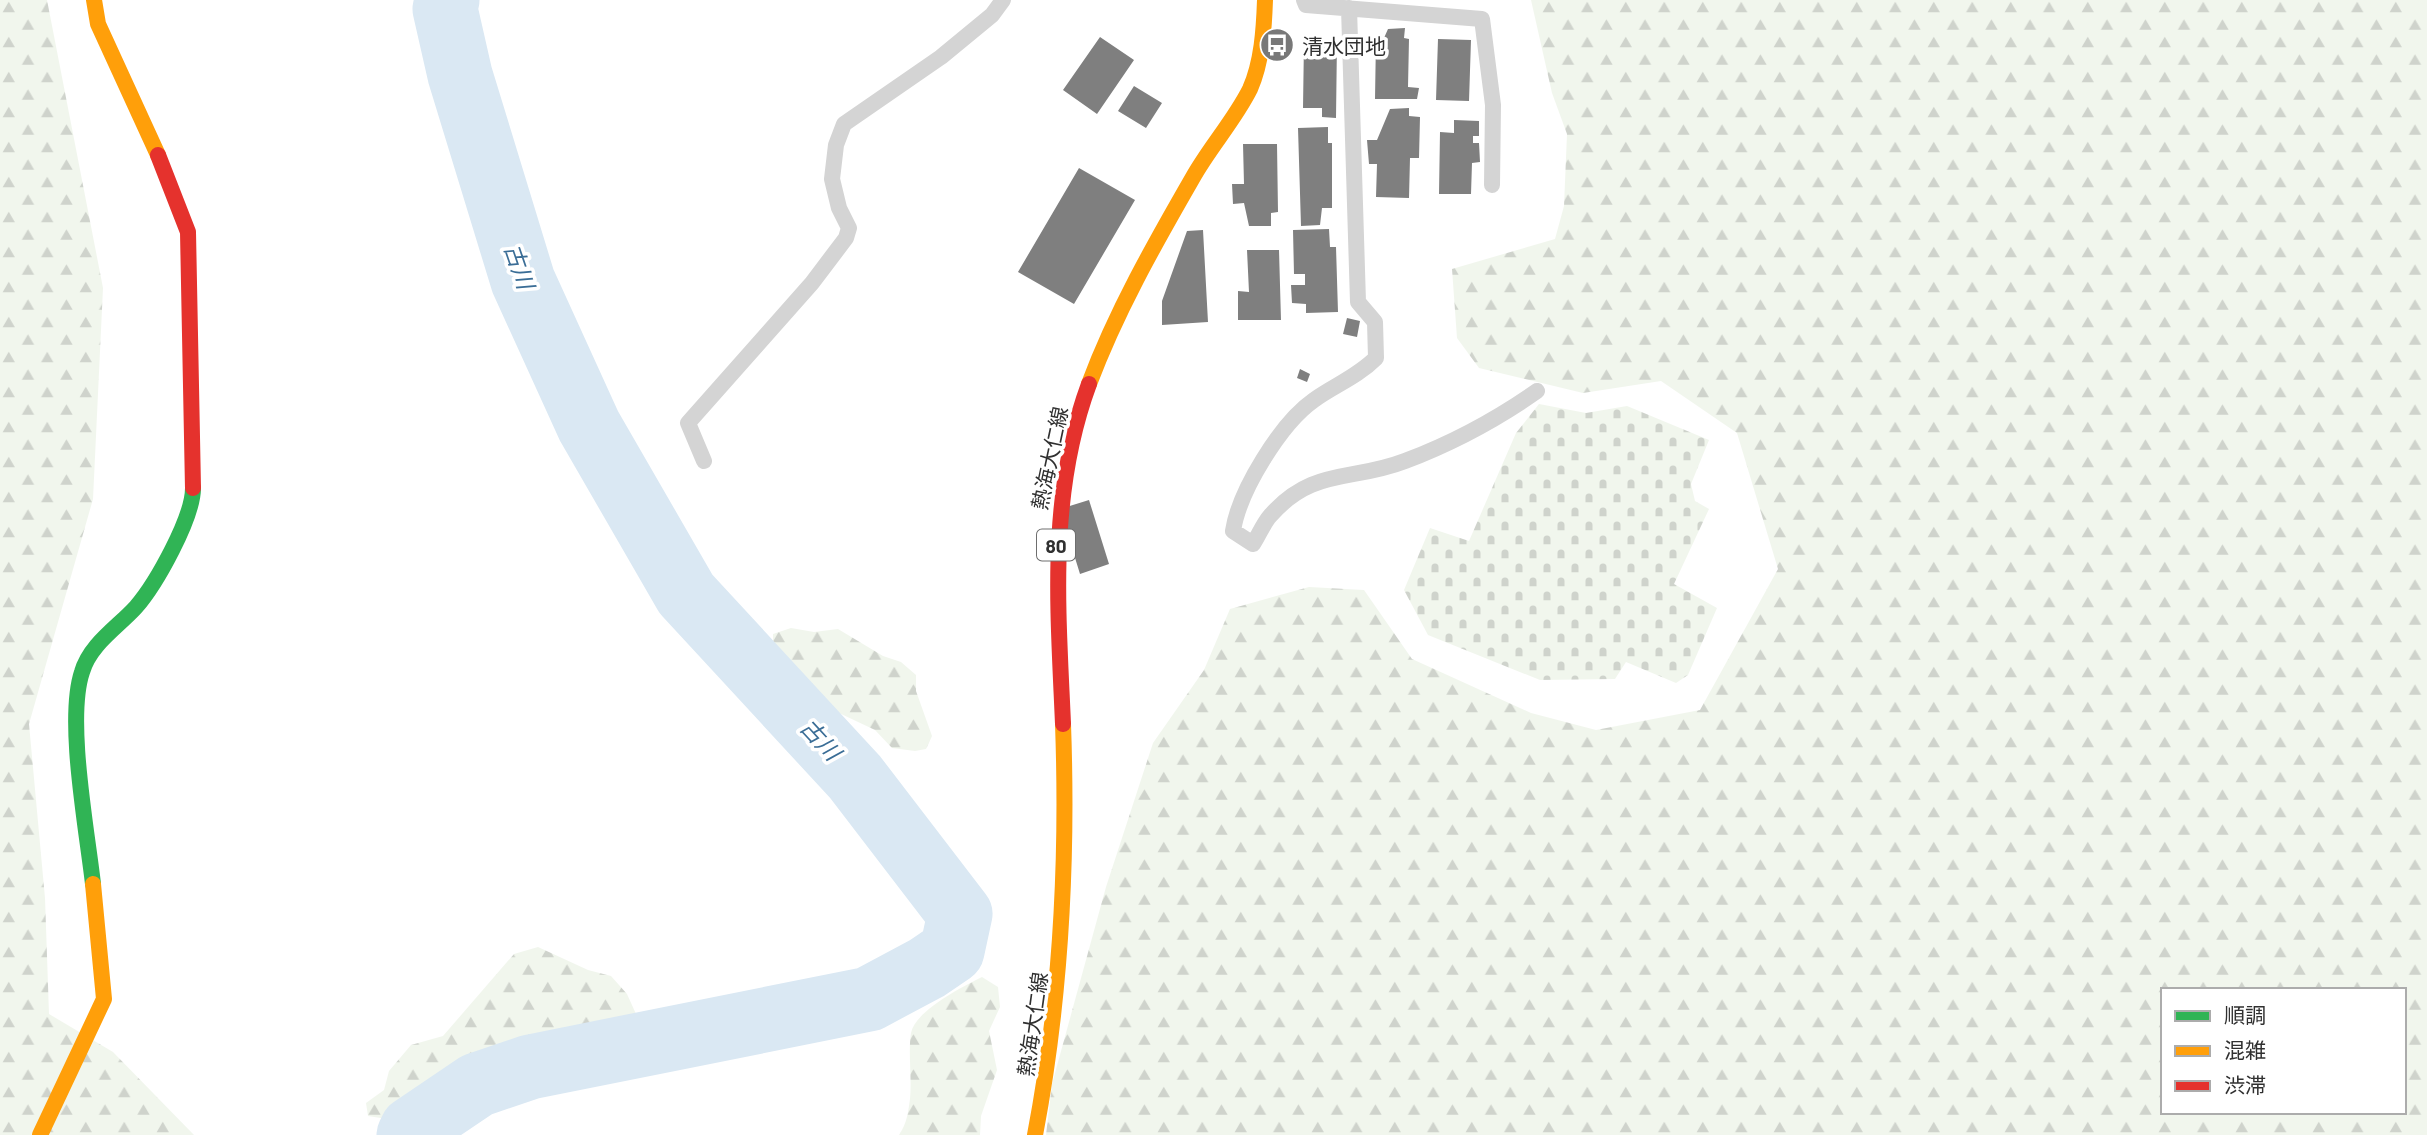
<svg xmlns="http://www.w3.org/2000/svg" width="2427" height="1135" font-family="Barlow,'Noto Sans JP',sans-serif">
  <defs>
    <pattern id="forest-firs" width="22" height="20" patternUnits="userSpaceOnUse" patternTransform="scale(1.75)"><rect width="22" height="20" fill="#f1f6ed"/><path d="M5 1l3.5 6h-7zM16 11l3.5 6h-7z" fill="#cfd3cc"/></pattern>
    <pattern id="cemetery-stones" width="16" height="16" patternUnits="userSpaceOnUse" patternTransform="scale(1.75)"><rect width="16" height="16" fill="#f1f6ed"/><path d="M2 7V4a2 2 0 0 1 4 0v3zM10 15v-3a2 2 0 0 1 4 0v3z" fill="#cfd3cc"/></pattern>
  </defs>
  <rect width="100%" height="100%" fill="#fff"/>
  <!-- forest -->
  <path fill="url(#forest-firs)" fill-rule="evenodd" d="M0 0H47L103 288 93 499 29 724 45 898 49 1014 113 1052 194 1135H0Z
    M1531 0H2427V1135H1046L1052 1084 1106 887 1153 743 1204 670 1230 609 1309 587 1364 590 1412 659 1531 713 1596 730 1700 710 1778 569 1737 433 1661 381 1583 393 1479 368 1457 338 1452 269 1555 239 1564 206 1567 134 1552 93ZM2163 990H2404V1112H2163Z
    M791 628 814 632 838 629 883 656 901 662 916 675V691L932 736 926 749 915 751 892 748 875 730 820 704 784 670 773 648V634Z
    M538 947 588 970 611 976 627 994 636 1014 629 1027 597 1040 522 1052 459 1072 415 1104 400 1108 387 1119 368 1116 366 1103 384 1090 389 1071 411 1045 443 1036 514 954Z
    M982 977 998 987 1000 1007 989 1031 997 1070 981 1116 980 1135H899C907 1123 908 1113 910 1099 912 1078 908 1051 911 1033 915 1011 962 987 982 977Z"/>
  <!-- cemetery -->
  <path fill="url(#cemetery-stones)" d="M1539 404 1586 413 1627 406 1709 440 1691 484 1695 501 1709 509 1674 584 1717 608 1688 675 1676 683 1626 662 1615 679 1540 680 1428 635 1404 590 1430 528 1469 541 1516 433Z"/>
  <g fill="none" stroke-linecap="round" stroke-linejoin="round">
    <!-- river -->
    <path stroke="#dae8f3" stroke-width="65" d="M409 1135 412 1129 477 1085 530 1067 869 999 927 968 952 951 960 914 855 777 686 594 589 426 523 281 460 75 445 9 447 0"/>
  </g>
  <!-- building -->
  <path fill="#7f7f7f" d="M1405 28 1404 38 1409 39 1408 87 1419 88 1417 99H1375L1376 38H1384L1388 29Z
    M1100 37 1134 60 1097 114 1063 90Z
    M1438 39 1471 40 1469 101 1436 100Z
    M1304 40H1337L1336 118 1322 117V108H1303Z
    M1134 86 1162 103 1146 128 1118 111Z
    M1409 108V116L1420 117 1419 158H1410L1409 198 1376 197 1377 164H1369L1367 140H1377L1390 109Z
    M1454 120 1479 121V136H1473V143H1479L1480 162 1472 163 1471 194H1439L1440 132 1454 133Z
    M1328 127V143H1332V208H1322L1320 225 1301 226 1298 128Z
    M1243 144H1277L1278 212 1271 213V226H1249L1244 203 1233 204 1232 184H1244Z
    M1079 168 1135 200 1074 304 1018 272Z
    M1329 229 1330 247H1336L1338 312 1306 313V304L1292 303 1291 285H1305V274H1294L1293 230Z
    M1203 230 1208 322 1162 325V301L1187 231Z
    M1247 250H1279L1281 320H1238V291L1249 292Z
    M1347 318 1360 321 1357 337 1343 334Z
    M1300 369 1310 374 1307 382 1297 378Z
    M1089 500 1109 564 1080 574 1060 509Z"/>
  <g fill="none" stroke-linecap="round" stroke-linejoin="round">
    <!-- lane -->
    <path stroke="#d4d4d4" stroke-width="16" d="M1304 0 1306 5 1482 19 1493 105 1492 185
      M1349 8 1358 302 1375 322 1376 358C1357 377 1335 385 1314 400 1281 423 1239 491 1233 531L1253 544C1259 535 1263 524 1270 516 1313 467 1351 482 1405 461 1450 444 1497 419 1537 391
      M704 461 688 423 812 283 846 238 849 228 839 208 832 179 836 145 844 124 941 57 992 15 1003 0"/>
    <!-- fast -->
    <path stroke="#30b455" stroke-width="16" d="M93 884C87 830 66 720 82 672 90 644 118 627 136 607 156 584 193 518 193 488"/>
    <!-- slow -->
    <path stroke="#ff9f0a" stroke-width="16" d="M94 0 98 24 158 155
      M1089 384C1116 312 1154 245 1192 179 1209 148 1234 121 1250 89 1262 62 1264 29 1265 0
      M40 1135 104 999 93 884
      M1035 1135C1061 999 1068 862 1063 724"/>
    <!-- jam -->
    <path stroke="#e5322d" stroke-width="16" d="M158 155 188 232 193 488
      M1063 724C1058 607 1048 495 1089 384"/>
  </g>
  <!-- icons -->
  <defs>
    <g id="bus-disc" transform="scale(1.75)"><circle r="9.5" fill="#787878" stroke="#fff"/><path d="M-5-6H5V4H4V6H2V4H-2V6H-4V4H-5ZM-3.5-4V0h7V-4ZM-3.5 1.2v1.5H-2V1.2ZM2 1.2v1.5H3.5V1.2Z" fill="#fff"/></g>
  </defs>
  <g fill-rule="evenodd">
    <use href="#bus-disc" x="1277" y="45"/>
  </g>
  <g text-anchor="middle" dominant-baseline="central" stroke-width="7" stroke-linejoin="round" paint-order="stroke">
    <!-- shield labels -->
    <rect fill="#fff" stroke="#6e6e6e" stroke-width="2" x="1037" y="529.5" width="38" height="31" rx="5"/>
    <g font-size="19" font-weight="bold" fill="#303030">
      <text x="1056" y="545">80</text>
    </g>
    <!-- poi labels -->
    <g font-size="21" fill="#303030" stroke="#fff" text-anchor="start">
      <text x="1302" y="45">清水団地</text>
    </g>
    <!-- street labels -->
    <g font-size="21" fill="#303030" stroke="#fff">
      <text transform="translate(1049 458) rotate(-78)">熱海大仁線</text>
      <text transform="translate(1032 1024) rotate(-82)">熱海大仁線</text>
    </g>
    <!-- water labels -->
    <g font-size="23" font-style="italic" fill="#3a6d96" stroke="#fff">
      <text transform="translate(520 266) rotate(71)">古川</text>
      <text transform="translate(821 739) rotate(47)">古川</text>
    </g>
  </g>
  <!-- legend -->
  <rect x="2161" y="988" width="245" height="126" fill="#ffffff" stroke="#acacac" stroke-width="2"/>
  <rect x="2175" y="1011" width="35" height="10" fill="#30b455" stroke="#acacac" stroke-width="2"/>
  <text x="2224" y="1023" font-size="21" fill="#303030">順調</text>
  <rect x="2175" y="1046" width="35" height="10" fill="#ff9f0a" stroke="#acacac" stroke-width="2"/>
  <text x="2224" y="1058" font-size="21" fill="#303030">混雑</text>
  <rect x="2175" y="1081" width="35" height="10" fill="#e5322d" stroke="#acacac" stroke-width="2"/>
  <text x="2224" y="1093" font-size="21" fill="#303030">渋滞</text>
</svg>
